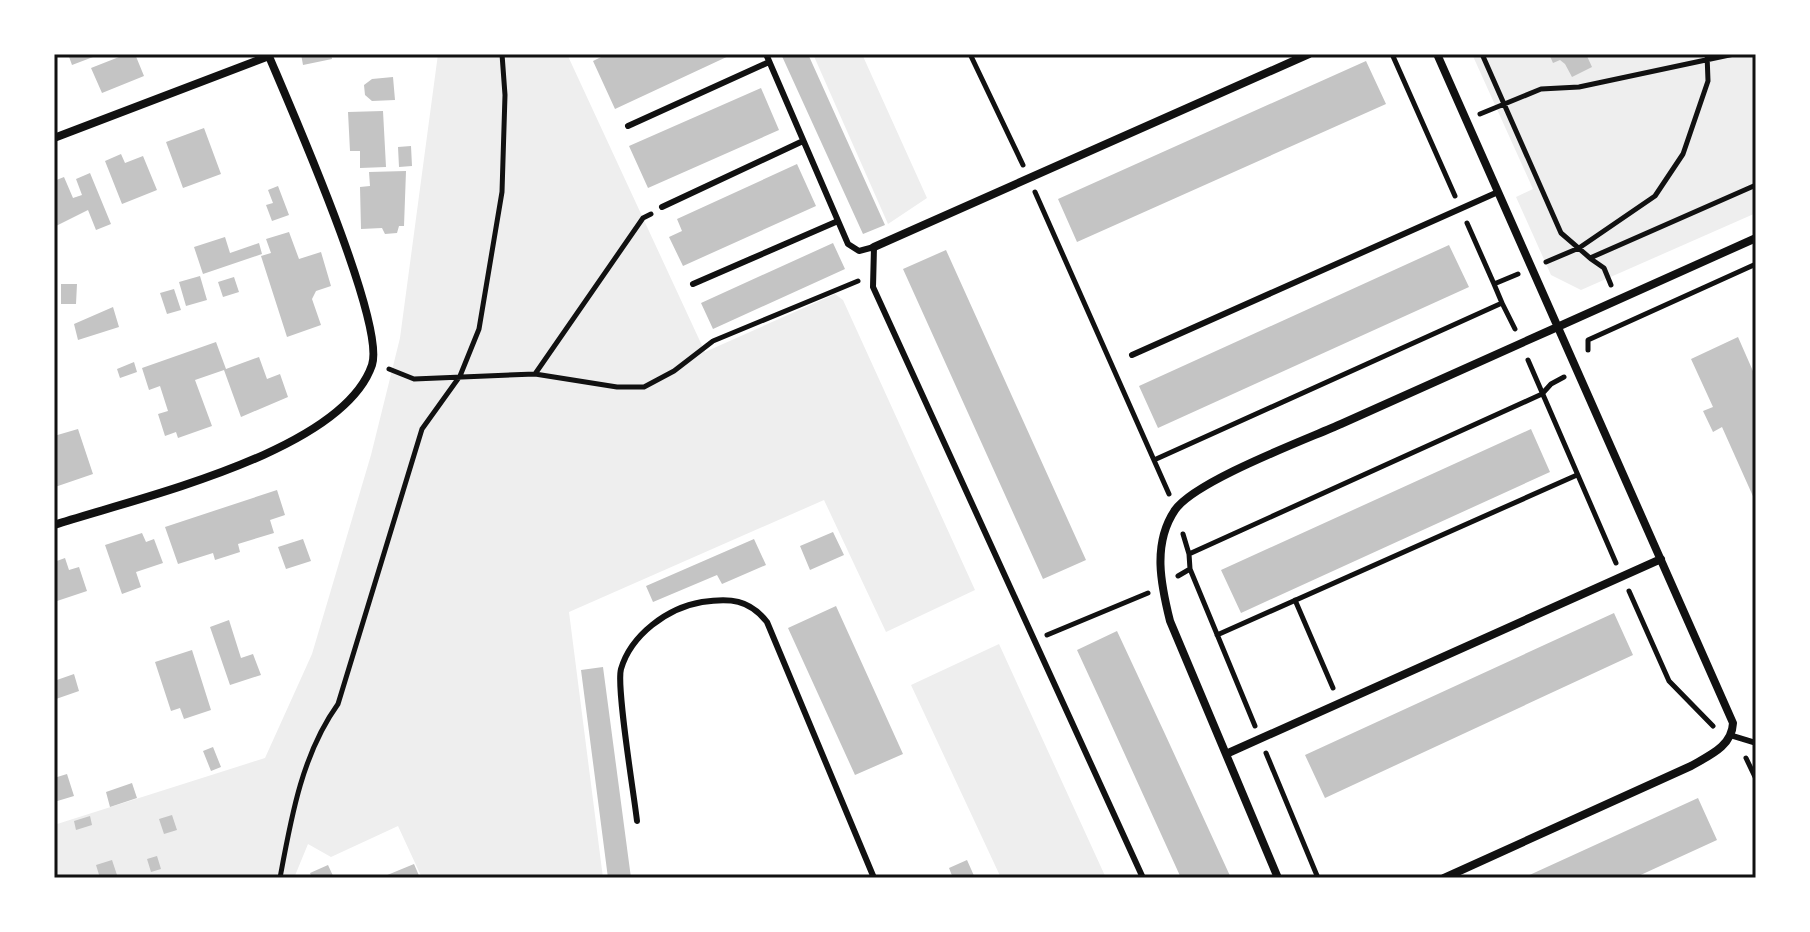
<svg xmlns="http://www.w3.org/2000/svg" width="1810" height="932" font-family="'Open Sans',sans-serif">
  <rect width="100%" height="100%" fill="#fff"/>
  <!-- green -->
  <path fill="#eee" d="M438 54H567L705 352 835 294 843 300 975 590 886 632 824 500 569 612 603 878H422L398 826 331 857 308 844 294 878H54V825L265 758 312 654 371 455 400 338Z
    M813 54H862L927 198 888 224Z
    M1472 54H1756V213L1581 290 1551 275 1516 197 1533 189Z
    M999 644 1106 878H1001L911 685Z"/>
  <!-- building -->
  <path fill="#c4c4c4" d="M68 54H101L72 65Z
    M118 54H135L144 76 102 93 91 68 119 57Z
    M301 54H331L332 59 303 65Z
    M607 54H733L615 109 593 61Z
    M781 54H808L885 225 863 234Z
    M1549 54H1586L1592 67 1572 77 1565 64 1560 60 1553 63Z
    M1366 61 1386 104 1077 242 1058 199Z
    M393 77 395 100 372 101 365 95 364 85 372 79Z
    M761 88 779 130 648 188 629 146Z
    M383 111 386 167 360 168V151H350L348 112Z
    M204 128 221 174 183 188 166 142Z
    M411 146 412 166 399 167 398 147Z
    M121 154 125 163 143 156 157 190 122 204 105 161Z
    M797 164 816 206 683 266 669 237 682 231 677 219Z
    M406 171 404 226H399L397 233 385 234 382 228 361 229 360 187 370 186 369 172Z
    M90 173 111 224 96 230 88 210 54 227V181L64 177 73 198 82 195 76 179Z
    M278 186 289 215 272 221 266 205 273 203 268 190Z
    M289 232 299 259 321 252 331 286 316 291 312 299 321 325 287 337 261 256 271 253 266 239Z
    M225 237 230 253 259 243 262 254 203 274 194 247Z
    M833 243 845 269 713 329 701 303Z
    M1449 245 1469 287 1158 428 1139 386Z
    M946 250 1086 560 1043 579 903 269Z
    M200 276 207 300 186 306 179 282Z
    M234 277 239 292 223 297 218 282Z
    M61 284H77L76 304H61Z
    M174 289 181 310 167 314 160 293Z
    M113 307 119 327 78 340 74 324Z
    M1738 337 1756 378V503L1722 427 1713 432 1703 411 1713 407 1691 359Z
    M216 342 226 369 259 357 267 379 280 374 288 397 241 417 224 370 195 380 212 426 178 438 176 432 165 436 158 414 168 411 160 386 149 390 142 368Z
    M134 362 137 372 120 378 117 369Z
    M78 429 93 474 55 487 54 436Z
    M1531 429 1550 472 1241 613 1221 570Z
    M277 490 285 515 270 520 274 533 238 544 240 552 215 560 213 553 178 564 165 527Z
    M833 532 844 555 810 570 800 546Z
    M142 533 146 542 154 539 163 563 136 572 141 587 122 594 105 545Z
    M303 539 311 561 286 569 278 547Z
    M754 539 766 565 722 584 717 575 653 602 646 586Z
    M65 558 69 570 79 567 87 591 54 602V562Z
    M836 606 903 754 855 775 788 628Z
    M1614 613 1633 655 1325 798 1305 755Z
    M229 620 241 658 253 654 261 675 230 685 210 627Z
    M1117 631 1165 734 1231 878H1181L1101 702 1077 650Z
    M192 650 211 710 184 719 180 708 171 711 155 662Z
    M603 667 631 878H608L581 670Z
    M74 674 79 691 56 699 54 681Z
    M213 747 221 767 211 771 203 751Z
    M67 774 74 796 54 802V778Z
    M132 783 137 798 110 807 106 792Z
    M1698 798 1717 840 1634 878H1523Z
    M172 815 177 830 164 834 159 819Z
    M90 816 92 825 76 830 74 821Z
    M157 856 161 869 151 872 147 859Z
    M112 860 118 878H100L96 865Z
    M967 860 975 878H953L949 868Z
    M414 864 420 878H380Z
    M328 865 334 878H312L310 873Z"/>
  <g fill="none" stroke-linecap="round" stroke-linejoin="round">
    <!-- path -->
    <path stroke="#111" stroke-width="5" d="M970 54 1023 165
      M1392 54 1455 196
      M1482 54 1561 233 1590 258 1756 185
      M1480 114 1541 89 1579 87 1734 54
      M1035 192 1169 494
      M1467 223 1494 284
      M1591 259 1604 268 1611 285
      M1546 262 1579 248 1655 196 1683 154 1708 81 1707 54
      M1502 303 1515 329
      M1588 350V340L1756 264
      M1528 360 1616 563
      M389 369 414 379 535 374 617 387H644L674 371 713 341 858 281
      M535 374 643 218 651 214
      M1154 460 1502 303 1494 284 1518 274
      M1183 534 1189 554
      M1190 569 1255 726
      M1178 576 1190 569 1189 554 1542 394 1551 384 1564 377
      M1629 591 1669 681 1713 726
      M1295 600 1333 688
      M1047 635 1148 593
      M1217 635 1577 475
      M1266 753 1318 878
      M1746 758 1756 779
      M280 878C291 818 302 754 338 704L422 429 460 376 479 329 502 192 505 95 502 54
      M1753 878 1756 877"/>
    <!-- service -->
    <path stroke="#111" stroke-width="6" d="M766 54 848 244 859 251 874 247 873 287 1143 878
      M628 126 769 62
      M662 207 803 141
      M693 284 838 221
      M1132 355 1498 192
      M1733 736 1756 743
      M637 821C634 794 616 687 621 669 631 635 667 608 702 602 730 598 749 599 767 622L874 878"/>
    <!-- minor -->
    <path stroke="#111" stroke-width="8" d="M1437 54 1733 723C1732 746 1710 755 1691 766L1444 878
      M54 138 269 56
      M874 247 1309 54
      M54 525C136 498 342 453 372 365 386 323 289 104 268 54
      M1226 754 1661 559
      M1278 878 1170 621C1161 585 1152 544 1175 510 1195 481 1305 440 1341 424 1479 362 1618 300 1756 238"/>
  </g>
  <!-- border -->
  <rect width="1810" height="932" fill="none" stroke="#ffffff" stroke-width="112"/>
  <rect x="56" y="56" width="1698" height="820" fill="none" stroke="#111" stroke-width="3"/>
</svg>
